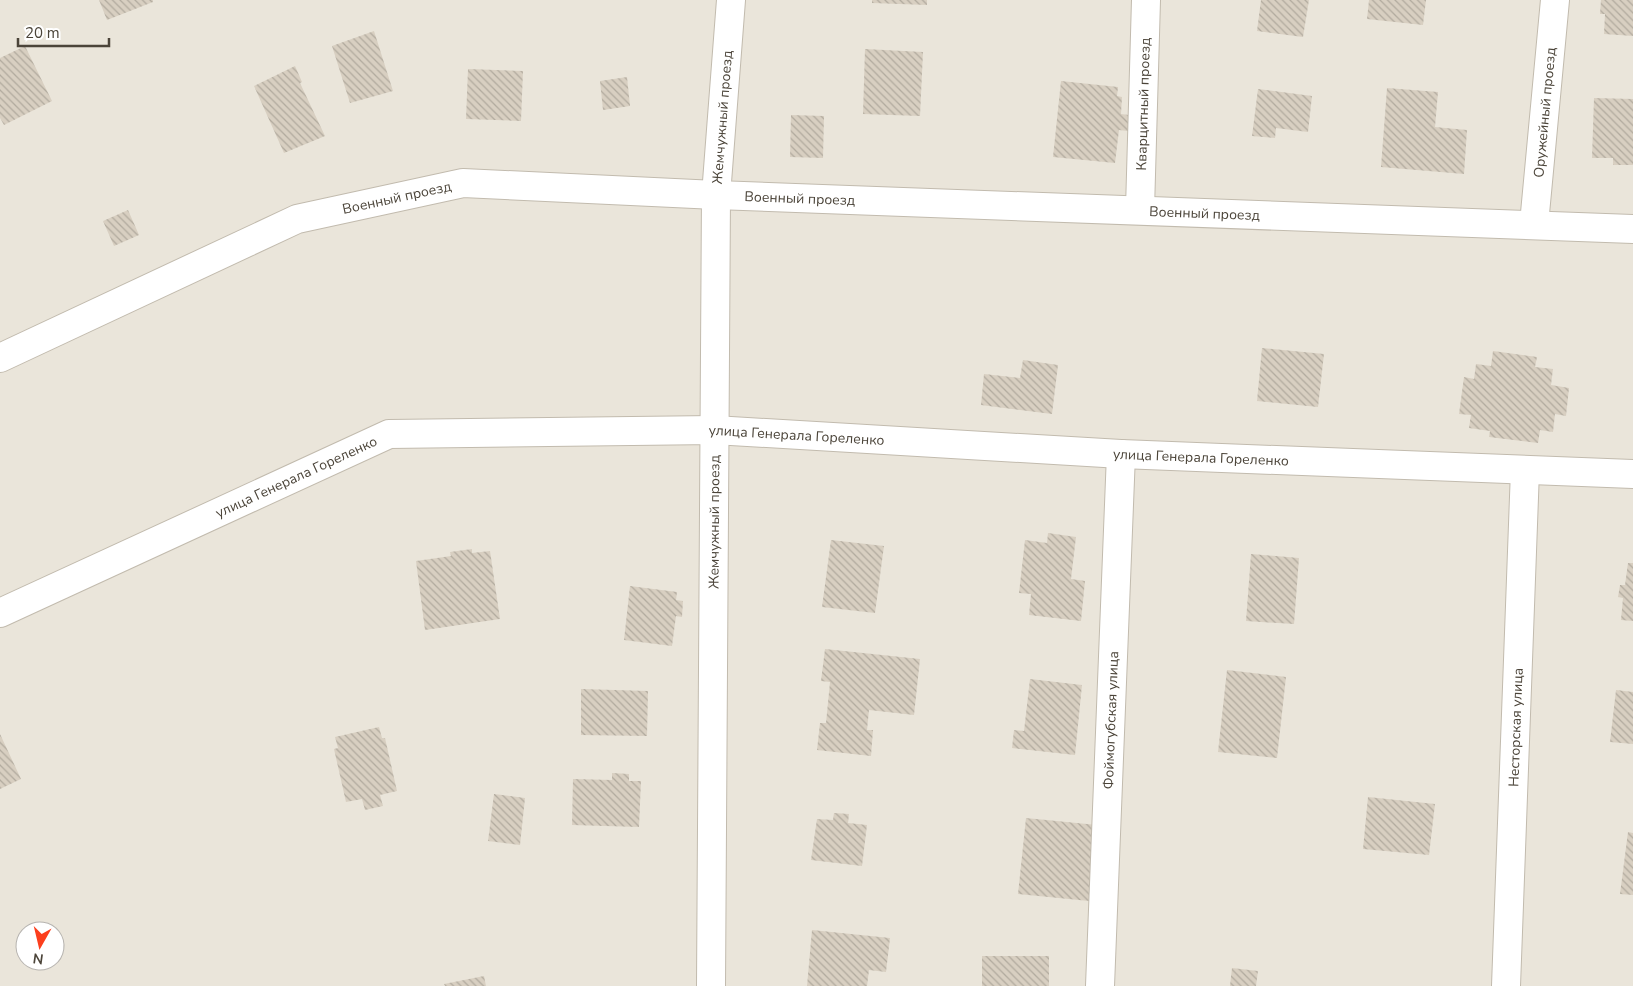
<svg xmlns="http://www.w3.org/2000/svg" width="1633" height="986" font-family="'Nunito Sans',sans-serif">
  <defs>
    <pattern id="building-back-hatch" width="6" height="6" patternUnits="userSpaceOnUse" patternTransform="scale(1.25)"><rect width="6" height="6" fill="#d8cfc1"/><path d="M-1 5l2 2M0 0l6 6M5-1l2 2" fill="none" stroke="#b1aa9e"/></pattern>
  </defs>
  <rect width="100%" height="100%" fill="#f6f3ec"/>
  <!-- residential -->
  <path fill="#eae5da" fill-rule="evenodd" d="M0 0H1633V986H0ZM25 931H55V961H25Z"/>
  <!-- building -->
  <path fill="url(#building-back-hatch)" d="M99 0H153V2L107 20Z
    M872 0H927V5L872 3Z
    M1261 0H1309L1303 37 1257 31Z
    M1369 0H1426L1423 25 1367 19Z
    M1601 0H1633V36L1604 34 1605 14H1600Z
    M374 31 393 91 350 103 332 46Z
    M25 46 52 101 4 125 0 118V58Z
    M865 49 923 52 920 116 863 114Z
    M295 66 302 82 300 83 325 136 284 153 254 86Z
    M468 69 523 71 521 121 466 119Z
    M627 77 630 106 603 110 600 81Z
    M1061 81 1118 87 1117 96 1122 97 1121 114 1129 115 1128 131 1119 130 1115 163 1053 157Z
    M1387 88 1438 92 1435 127 1467 130 1464 174 1381 167Z
    M1258 89 1312 96 1308 132 1276 128 1275 138 1252 136Z
    M1594 98 1633 99V165H1613V158H1592Z
    M791 115 824 116 823 158 790 157Z
    M128 210 139 235 114 246 103 221Z
    M1262 348 1324 354 1318 407 1257 401Z
    M1493 351 1537 357 1535 367 1553 369 1551 385 1569 388 1566 416 1555 414 1553 432 1540 430 1538 443 1489 437 1490 431 1469 428 1471 415 1459 414 1464 377 1474 379 1476 364 1491 366Z
    M1023 360 1058 365 1052 414 981 405 984 374 1020 378Z
    M1048 533 1076 537 1071 579 1085 581 1081 621 1029 615 1031 594 1019 593 1025 540 1047 543Z
    M831 540 884 546 875 613 822 607Z
    M472 549V553L490 551 500 619 425 630 416 561 451 556 450 552Z
    M1251 554 1299 558 1294 624 1246 621Z
    M1628 563H1633V621L1621 620 1623 598 1618 597 1620 585H1625Z
    M630 586 677 592 676 600 683 601 682 617 676 616 672 646 624 640Z
    M825 649 920 659 914 715 869 710 867 730H873L871 756 817 750 820 723H826L830 682 821 681Z
    M1227 670 1286 677 1277 758 1218 752Z
    M1030 679 1082 685 1075 755 1012 748 1014 730 1024 731Z
    M581 689 648 691 647 736 581 735Z
    M1616 690 1633 692V744L1610 742Z
    M379 727 382 738H385L397 791 380 795 383 806 365 810 362 799 346 802 334 749 338 748 335 737Z
    M0 734 21 779 0 789Z
    M612 773 629 774V781H641L639 827 572 825 573 779 612 780Z
    M494 794 525 798 520 845 488 841Z
    M1368 797 1435 804 1429 855 1363 849Z
    M834 813 849 814 848 823 867 825 862 866 811 860 817 819 833 820Z
    M1026 818 1097 825 1089 901 1018 894Z
    M1628 832 1633 833V895L1620 894Z
    M812 930 890 938 886 972 869 970 867 986H807Z
    M982 956H1049V986H982Z
    M1232 968 1258 971 1256 986H1230Z
    M484 976 486 986H445L444 984Z"/>
  <g fill="none" stroke-linecap="round" stroke-linejoin="round">
    <!-- minor casing -->
    <g stroke="#c2bbae" stroke-width="30">
      <g id="minor">
        <path id="s1" d="M1140 209 1146 0"/>
        <path id="s2" d="M1534 224 1555 0"/>
        <path id="s3" d="M0 358 297 219 463 183 716 195 1633 229"/>
        <path id="s4" d="M0 613 389 434 714 430 1121 454 1633 474"/>
        <path id="s5" d="M711 986 716 195 731 0"/>
        <path id="s6" d="M1100 986 1121 454"/>
        <path id="s7" d="M1506 986 1525 470"/>
      </g>
    </g>
    <!-- minor -->
    <use href="#minor" stroke="#fff" stroke-width="28"/>
  </g>
  <g text-anchor="middle" dominant-baseline="central" stroke-width="5" stroke-linejoin="round" paint-order="stroke">
    <!-- street labels -->
    <g font-size="14" fill="#4b4439" stroke="#fff">
      <text stroke="none"><textPath href="#s1" startOffset="105">Кварцитный проезд</textPath></text>
      <text stroke="none"><textPath href="#s2" startOffset="112">Оружейный проезд</textPath></text>
      <text stroke="none"><textPath href="#s5" startOffset="869">Жемчужный проезд</textPath></text>
      <text stroke="none"><textPath href="#s3" startOffset="430">Военный проезд</textPath></text>
      <text stroke="none"><textPath href="#s3" startOffset="835">Военный проезд</textPath></text>
      <text stroke="none"><textPath href="#s3" startOffset="1240">Военный проезд</textPath></text>
      <text stroke="none"><textPath href="#s4" startOffset="836">улица Генерала Гореленко</textPath></text>
      <text stroke="none"><textPath href="#s4" startOffset="1241">улица Генерала Гореленко</textPath></text>
      <text stroke="none"><textPath href="#s4" startOffset="326">улица Генерала Гореленко</textPath></text>
      <text stroke="none"><textPath href="#s5" startOffset="464">Жемчужный проезд</textPath></text>
      <text stroke="none"><textPath href="#s6" startOffset="266">Фоймогубская улица</textPath></text>
      <text stroke="none"><textPath href="#s7" startOffset="259">Несторская улица</textPath></text>
    </g>
  </g>
  <!-- north arrow -->
  <g transform="translate(40 946) rotate(188)"><circle r="24" fill="#ffffff" stroke="#b7b4b0"/>
  <path d="M0-4L9 19L0 12L-9 19Z" fill="#fc3f1d"/>
  <text y="-8" font-size="14" font-weight="bold" text-anchor="middle" fill="#4b4439">N</text>
  </g>
  <!-- scale -->
  <path d="M18 38v8h91v-8" fill="none" stroke="#4b4439" stroke-width="2.5"/>
  <text x="25" y="38" font-size="15" fill="#4b4439" stroke="#ffffff" stroke-width="4" paint-order="stroke">20 m</text>
</svg>
